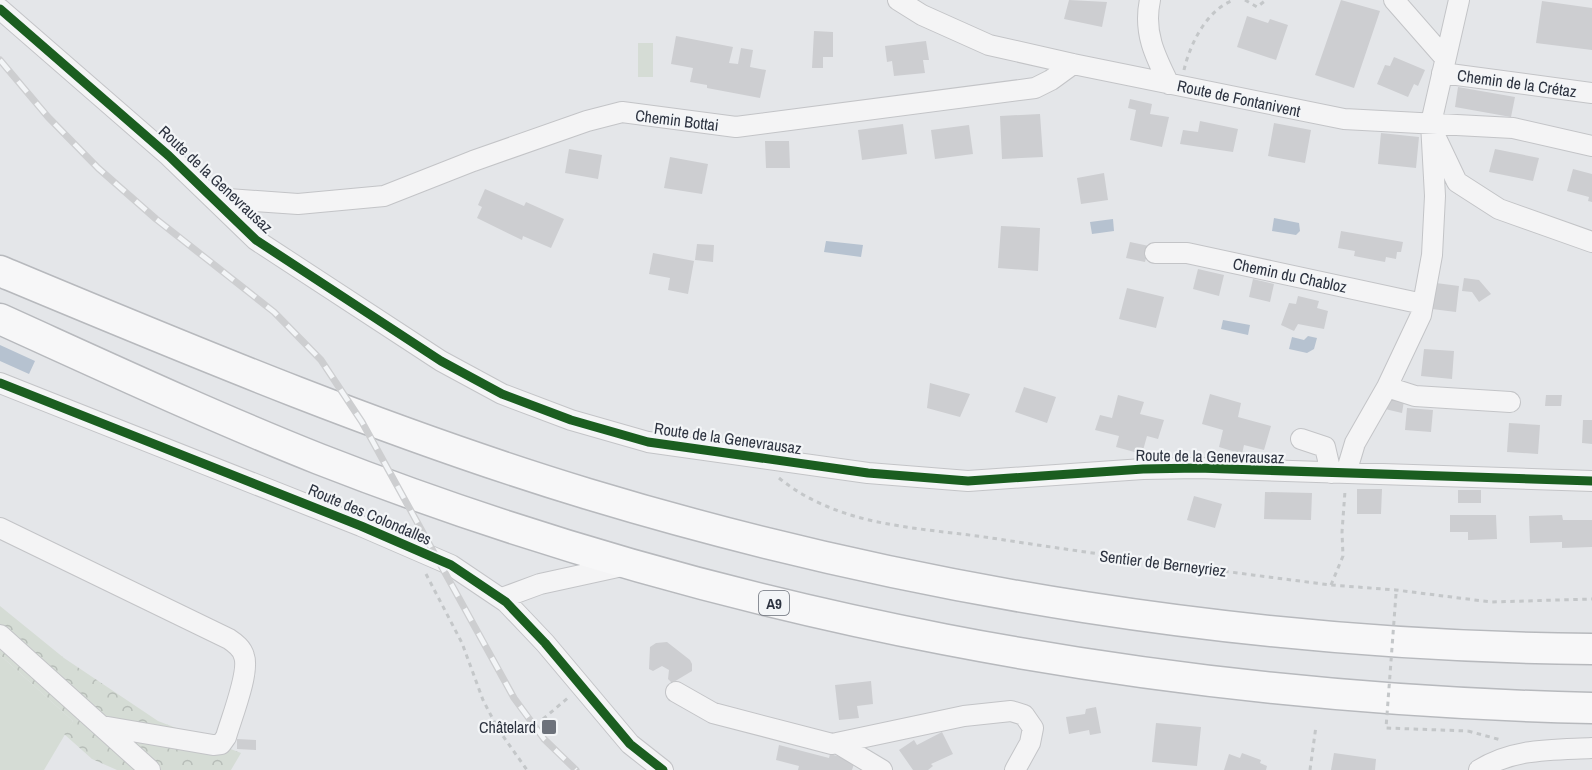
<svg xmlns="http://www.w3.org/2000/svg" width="1592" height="770" font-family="'Archivo Narrow',sans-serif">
  <defs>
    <pattern id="forest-crowns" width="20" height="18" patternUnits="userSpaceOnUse" patternTransform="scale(1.5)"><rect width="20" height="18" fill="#d5dcd5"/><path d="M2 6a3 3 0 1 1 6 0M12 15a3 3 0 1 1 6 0" fill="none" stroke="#b7bdb8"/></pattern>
  </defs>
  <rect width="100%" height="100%" fill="#e4e6e9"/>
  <!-- grass -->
  <path fill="#d5dcd5" d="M638 43H653V77H638Z
    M0 655 73 721 44 770H0Z"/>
  <!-- forest -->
  <path fill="url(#forest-crowns)" d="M0 606 64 658 158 721 241 753 231 770H117L92 759 64 734 73 721 0 655Z"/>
  <!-- water -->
  <path fill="#b6c2d0" d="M1274 218 1299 223 1300 231 1296 235 1272 231Z
    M1113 219 1114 231 1092 234 1090 222Z
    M826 241 863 245 861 257 824 252Z
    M1223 320 1250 325 1248 335 1221 329Z
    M1308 336 1317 338 1314 349 1307 353 1289 349 1292 337 1304 340Z
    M0 345 35 361 29 374 0 361Z"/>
  <!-- building -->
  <path fill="#cdced1" d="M1069 0 1107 2 1102 27 1064 19Z
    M1341 0 1380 11 1354 88 1315 75Z
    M1542 1 1592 8V50L1536 43Z
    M1247 16 1268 23 1270 19 1288 25 1276 60 1237 47Z
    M814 31 833 32V57H823V68H812Z
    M676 36 733 47 729 63 738 64 741 48 753 50 750 67 766 70 760 98 707 88V85L690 82 693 68 671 64Z
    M926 41 929 60H923L925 73 894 76 892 61 887 62 885 46Z
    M1394 57 1425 70 1418 86 1414 84 1408 97 1377 84 1385 65 1390 66Z
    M1458 87 1515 97 1511 117 1455 107Z
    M1130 99 1152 104 1150 114 1169 117 1162 147 1130 140 1136 110 1128 108Z
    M1040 114 1043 157 1002 159 1000 116Z
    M1200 121 1238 129 1233 152 1180 144 1183 130 1198 132Z
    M1274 123 1311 130 1305 163 1268 156Z
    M903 124 907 154 862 160 858 130Z
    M969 125 973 154 935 159 931 130Z
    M1381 133 1419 137 1416 168 1378 164Z
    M765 141H789L790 168H766Z
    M569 149 602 155 598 179 565 173Z
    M1495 149 1539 158 1533 181 1489 172Z
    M670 157 708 164 702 194 664 188Z
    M1573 169 1592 174V202L1588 201 1589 197 1567 191Z
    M1104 173 1108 200 1081 204 1077 178Z
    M485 189 524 206 526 202 564 219 551 248 523 236 522 240 477 218 482 207 478 205Z
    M1001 226 1040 228 1038 271 998 268Z
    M1341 231 1403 242 1401 252H1397L1396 259 1386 257 1385 262 1354 256 1355 251 1338 248Z
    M1130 242 1149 246 1145 262 1126 258Z
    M697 244 714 245 713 262 695 260Z
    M653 253 694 261 688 294 668 290 670 278 649 274Z
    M1198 269 1224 275 1219 296 1193 289Z
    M1464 278 1479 280 1491 294 1479 302 1472 292 1462 291Z
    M1253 279 1274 284 1270 302 1249 297Z
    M1436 283 1459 286 1456 312 1432 309Z
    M1127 288 1164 297 1156 328 1119 319Z
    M1298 296 1319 301 1317 308 1328 311 1324 329 1298 324 1294 331 1281 325 1289 303 1296 304Z
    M1424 349 1454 351 1452 379 1421 376Z
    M930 383 970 394 960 417 927 408Z
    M1024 387 1056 397 1047 423 1015 412Z
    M1210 394 1241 403 1238 417 1271 426 1264 450 1244 445 1242 454 1219 447 1223 430 1202 424Z
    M1118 395 1144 402 1140 414 1164 420 1158 439 1147 436 1142 454 1116 447 1119 436 1095 430 1100 415 1112 418Z
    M1546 395H1562L1561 406H1545Z
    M1388 397 1404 401 1402 413 1385 409Z
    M1407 408 1433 410 1431 432 1405 430Z
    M1583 420H1592V444L1582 443Z
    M1509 423 1540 425 1538 454 1507 452Z
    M1357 489H1382L1381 514H1357Z
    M1458 490H1481V503H1458Z
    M1265 492 1312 493 1311 520 1264 519Z
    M1194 496 1222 504 1215 528 1187 520Z
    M1450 515H1496L1497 539 1468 540V532H1450Z
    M1562 515 1563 520H1592V547L1562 548V542L1530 543 1529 516Z
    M667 642 690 660 692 664V671L672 683 668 679 669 670 662 666 653 671 649 669 650 647 656 643Z
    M871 681 873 704 857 706 859 718 839 720 835 685Z
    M1096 707 1101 733 1090 735 1089 730 1069 734 1066 717 1085 714 1086 709Z
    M1156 723 1201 727 1197 766 1152 762Z
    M942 732 953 754 931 764 933 766 928 770H913L899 750 914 740 917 745Z
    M237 739 256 740V750L237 749Z
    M779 745 829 758 830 754 855 761 852 770H798L799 766 776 760Z
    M1242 753 1261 760 1260 763 1267 766 1266 770H1224L1229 754 1240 758Z
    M1334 753 1376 759 1375 770H1331Z"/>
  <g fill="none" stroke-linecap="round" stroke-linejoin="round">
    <!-- minor casing -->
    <g stroke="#c3c4c7" stroke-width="22">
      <path id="minor" d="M898 0 922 15 989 45 1073 64 1344 119 1513 128 1592 146
        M1150 0C1143 32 1155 56 1169 84
        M1394 0 1444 57
        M0 9 169 156 256 240 441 361 502 394 571 420 648 442 868 473 968 481 1143 469 1198 468 1592 481
        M1442 73 1592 93
        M1437 140 1457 182 1499 209 1592 242
        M214 198 298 204 384 196 473 161 587 121 622 112 736 127 1035 88 1051 80 1073 64
        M1155 253H1187L1423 304
        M0 383 361 526 451 565 506 602 545 643 630 744 663 770
        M1387 387 1415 396 1510 402
        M1301 439 1325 447 1331 473
        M1346 473 1355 443 1387 387 1421 315 1432 255 1435 196 1431 123 1459 0
        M0 528 229 639C235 643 242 648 244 656 250 672 231 719 226 737L221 744 213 745 102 726
        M502 598 540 584 627 565
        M0 635 150 770
        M676 692 713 713 832 744 964 716 1011 711 1024 715 1033 728 1030 743 1015 770
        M837 743 882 770
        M1479 770C1513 748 1553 750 1592 748"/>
    </g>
    <!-- highway casing -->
    <g stroke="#b7b9bd" stroke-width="33">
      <path id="highway" d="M0 271C194 352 387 433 588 494 912 592 1254 646 1592 649
        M0 319C106 367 211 416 319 459 726 618 1156 698 1592 708"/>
    </g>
    <!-- path -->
    <path stroke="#c4c7c9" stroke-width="3" stroke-dasharray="4.5 4.5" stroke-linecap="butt" d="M1245 0 1257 7 1266 0
      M1184 70C1190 44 1207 9 1234 0
      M779 478C842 529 922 527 998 539 1109 556 1220 571 1331 585L1396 590 1491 602 1592 599
      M426 574 462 643 483 700 498 729 527 770
      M1331 585 1343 556 1342 532 1345 491
      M543 719 569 697
      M1468 731 1501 740
      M1310 770 1316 726"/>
    <!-- minor -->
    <use href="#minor" stroke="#f4f4f5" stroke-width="20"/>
    <!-- highway -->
    <use href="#highway" stroke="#f7f7f8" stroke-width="30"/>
    <!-- rail casing -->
    <g stroke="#cdced0" stroke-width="7">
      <path id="rail" d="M0 60 48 117 98 168 156 219 274 312 321 360 362 422 514 698 544 739 576 770"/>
    </g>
    <!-- rail -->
    <use href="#rail" stroke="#f3f5f7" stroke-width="4.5" stroke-dasharray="14" stroke-linecap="butt"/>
    <!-- path-bridge -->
    <path stroke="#c4c7c9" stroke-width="3" stroke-dasharray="4.5 4.5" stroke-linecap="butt" d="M1396 594 1386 728 1468 731"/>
    <!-- cycleway casing -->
    <g stroke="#f3f5f7" stroke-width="13">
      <path id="cycleway" d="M0 9 169 156 256 240 441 361 502 394 571 420 648 442 868 473 968 481 1143 469 1198 468 1592 481
        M0 383 361 526 451 565 506 602 545 643 630 744 663 770"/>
    </g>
    <!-- cycleway -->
    <use href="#cycleway" stroke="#1b5e20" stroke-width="9"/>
  </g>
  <!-- markers -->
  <rect fill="#6d727b" stroke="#f3f5f7" stroke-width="2" x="541" y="719" width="16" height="16" rx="3"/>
  <g text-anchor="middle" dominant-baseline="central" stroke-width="4.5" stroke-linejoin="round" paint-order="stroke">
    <!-- shield labels -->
    <rect fill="#f3f5f7" stroke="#686d77" stroke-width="1.5" x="759" y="591" width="30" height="24" rx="4.5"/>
    <g font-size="15" font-weight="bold" fill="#2d3340">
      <text x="774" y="603">A9</text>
    </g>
    <!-- street labels -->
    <g font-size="16" fill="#2d3340" stroke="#f3f5f7">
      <text transform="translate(1517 83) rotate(8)">Chemin de la Crétaz</text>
      <text transform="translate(1239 98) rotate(12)">Route de Fontanivent</text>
      <text transform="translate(677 120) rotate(7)">Chemin Bottai</text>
      <text transform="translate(216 179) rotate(43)">Route de la Genevrausaz</text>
      <text transform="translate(1290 275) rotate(12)">Chemin du Chabloz</text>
      <text transform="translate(728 438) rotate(8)">Route de la Genevrausaz</text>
      <text transform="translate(1210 456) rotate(1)">Route de la Genevrausaz</text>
      <text transform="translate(370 514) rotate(23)">Route des Colondalles</text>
      <text transform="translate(1163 563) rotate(7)">Sentier de Berneyriez</text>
    </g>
    <!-- poi labels -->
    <g font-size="16" fill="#2d3340" stroke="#f3f5f7" text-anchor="end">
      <text x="536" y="727">Châtelard</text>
    </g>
  </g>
</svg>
